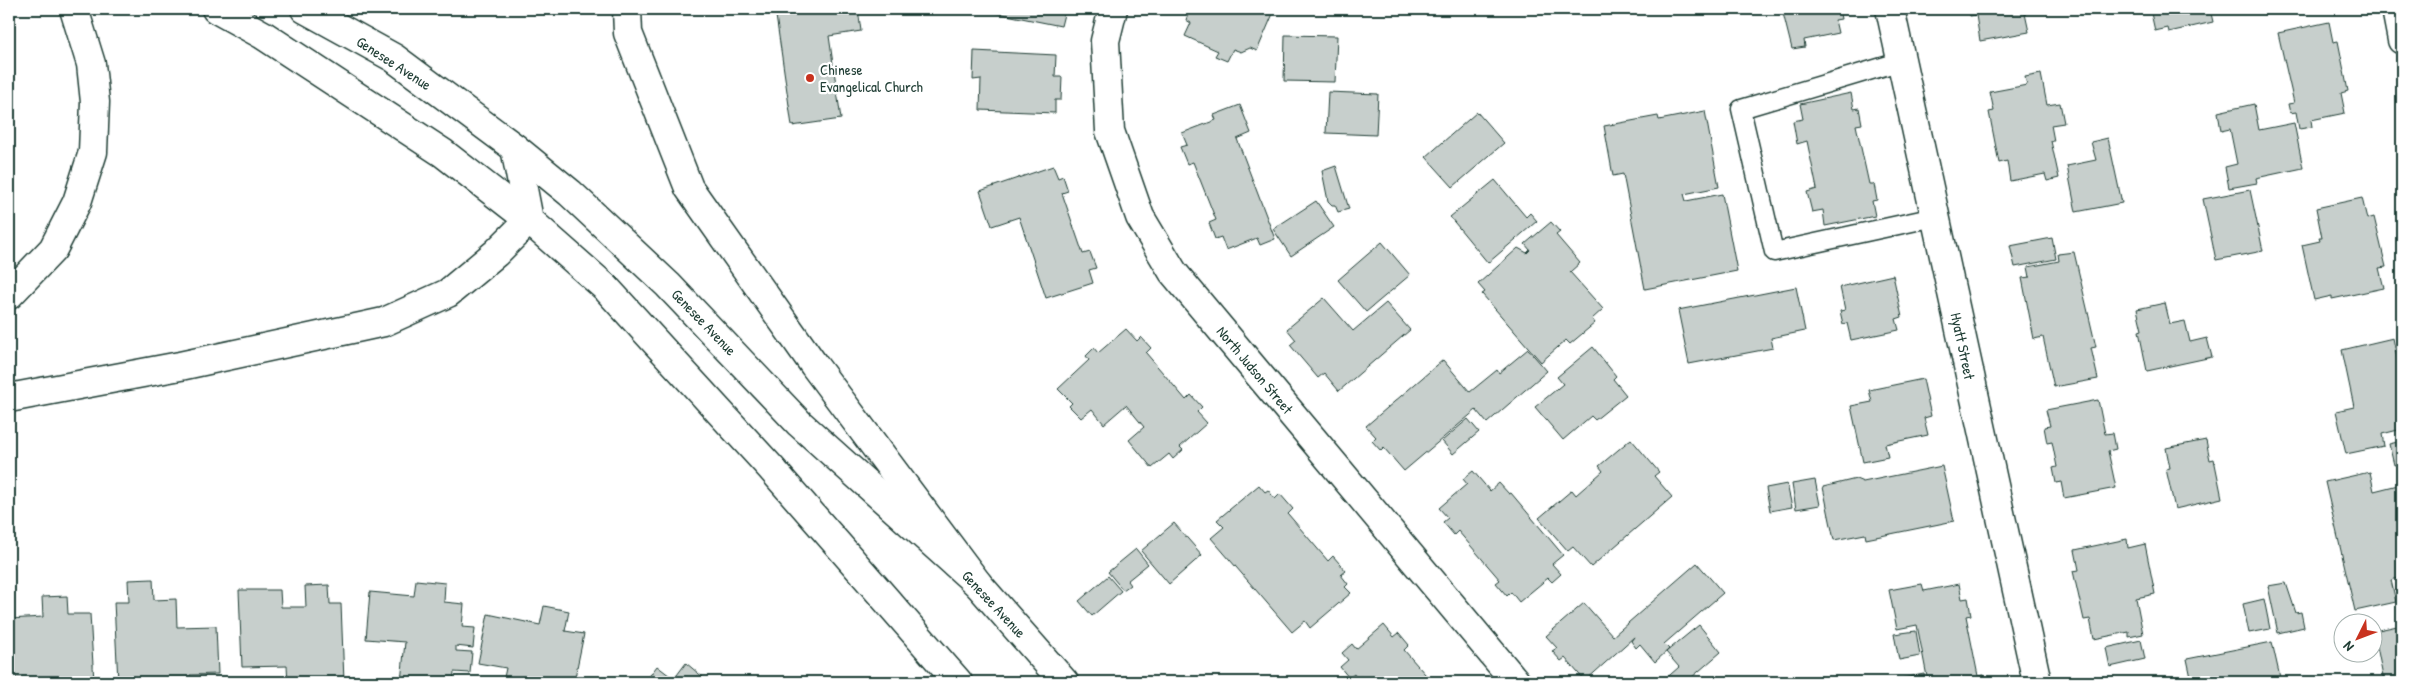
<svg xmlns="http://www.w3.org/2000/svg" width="2411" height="691" font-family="'Patrick Hand',sans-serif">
  <rect width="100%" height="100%" fill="#fff"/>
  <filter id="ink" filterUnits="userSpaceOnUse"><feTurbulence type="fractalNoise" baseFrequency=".02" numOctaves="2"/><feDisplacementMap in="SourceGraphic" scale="10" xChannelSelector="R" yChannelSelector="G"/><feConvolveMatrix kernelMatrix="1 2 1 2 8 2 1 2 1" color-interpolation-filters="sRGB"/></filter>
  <g filter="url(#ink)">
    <!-- building -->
    <path fill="#c7cfcc" stroke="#1f3d34" d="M775 9H858L861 31 829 36 841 119 792 126Z
      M977 9H1071L1070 11 1065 10 1061 26Z
      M1190 9H1275L1257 51 1250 48 1241 52 1233 49 1227 61 1215 56 1218 51 1185 36 1191 23 1186 20Z
      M1782 9H1839L1841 19 1835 20 1838 33 1804 40 1805 47 1792 49Z
      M1969 9H2024L2029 32 1980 41 1976 15 1970 16Z
      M2156 9H2210L2213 22 2169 32 2168 28 2155 31 2151 13 2156 12Z
      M2329 22 2333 42 2338 41 2348 91 2341 93 2345 113 2311 120 2312 127 2299 129 2296 112 2290 113 2288 104 2294 103 2278 33Z
      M1285 35 1337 36 1335 82 1284 81Z
      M974 51 1056 55 1055 77H1062L1061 100H1055V113L980 110 981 79 973 80Z
      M2041 74 2047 105 2060 103 2064 123 2051 125 2054 141H2051L2059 178 2047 181 2045 174 2010 181 2007 161 1999 163 1989 112 1994 111 1990 92 2027 85 2025 77Z
      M1328 92 1378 94 1376 135 1326 133Z
      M1851 93 1854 109 1859 108 1862 124 1856 125 1869 184H1874L1877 200 1872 201 1875 216 1825 226 1823 210 1812 212 1807 192 1817 189 1807 141 1797 144 1793 121 1803 119 1800 104Z
      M2254 104 2259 130 2294 123 2303 168 2256 178 2257 183 2229 188 2225 167 2237 164 2230 129 2221 131 2218 112Z
      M1240 105 1251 133 1237 139 1275 239 1260 245 1257 238 1226 250 1221 237 1215 239 1209 223 1216 220 1193 162 1187 164 1180 147 1187 145 1182 133 1216 120 1214 115Z
      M1705 111 1719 187 1684 194 1686 201 1722 194 1737 271 1645 289 1623 174 1613 176 1604 126 1658 116 1659 120Z
      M1477 112 1504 143 1453 187 1426 157Z
      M2108 138 2122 203 2076 212 2067 166 2096 160 2091 142Z
      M1053 166 1058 178 1063 176 1068 191 1062 193 1083 254 1090 252 1096 268 1089 270 1093 283 1046 298 1019 217 992 226 980 191Z
      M1336 166 1349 209 1338 212 1335 205H1332L1328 201 1322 171Z
      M1495 180 1526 217 1530 213 1537 221 1488 263 1450 217Z
      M2250 190 2263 251 2216 260 2203 199Z
      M2362 198 2367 219 2374 217 2386 267 2379 268 2384 288 2332 299V296L2314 300 2302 245 2320 241 2319 238H2322L2316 208Z
      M1316 201 1334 227 1291 256 1273 229Z
      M1551 222 1560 232 1556 235 1580 263 1570 272 1603 309 1592 319 1595 323 1570 344 1566 340 1541 362 1482 294 1485 292 1478 284 1518 248 1527 253 1530 250 1525 244Z
      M2052 238 2056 259 2015 267 2010 246Z
      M1382 242 1410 275 1366 312 1338 280Z
      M2074 252 2096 347 2091 348 2098 379 2054 387 2043 337 2034 339 2022 278 2030 277 2028 267 2059 261 2058 254Z
      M1893 275 1902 317 1896 319 1899 330 1851 340 1847 323 1843 324 1840 311 1845 310 1840 287Z
      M1796 287 1805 331 1771 338 1773 348 1689 364 1678 310Z
      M1324 298 1353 331 1386 303 1410 330 1339 391 1324 373 1318 378 1290 345 1296 340 1287 329Z
      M2165 303 2170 324 2185 321 2190 342 2207 338 2212 357 2147 371 2139 331 2142 330 2137 309Z
      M1126 329 1137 341 1141 337 1151 348 1146 353 1186 400 1191 395 1202 407 1197 412 1207 423 1180 447 1183 450 1173 459 1169 454 1152 468 1129 440 1144 427 1126 405 1104 424 1092 409 1081 418 1069 406 1072 403 1058 389 1089 360 1086 356 1094 348 1098 353Z
      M2393 338 2402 383V429L2382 434 2384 446 2346 454 2336 411 2354 407 2342 350Z
      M1593 347 1616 376 1613 379 1626 395 1595 420 1591 416 1563 440 1535 407 1563 384 1557 377Z
      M1528 349 1547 371 1487 423 1476 410 1404 471 1384 448 1381 451 1372 441 1376 437 1366 426 1443 360 1470 392 1497 370 1499 373Z
      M1923 379 1931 416 1924 418 1928 435 1885 444 1888 457 1863 462 1851 406 1872 402 1869 390Z
      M2098 400 2105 434 2113 433 2116 449 2108 451 2116 488 2064 498 2061 482 2056 483 2053 468 2057 467 2052 442 2047 443 2044 427 2050 426 2046 410Z
      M1468 419 1479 432 1453 454 1442 441Z
      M1631 439 1659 472 1654 476 1672 497 1591 567 1573 547 1568 551 1539 518 1572 490 1576 495 1603 471 1599 466Z
      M2206 440 2210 460 2214 459 2222 498 2175 509 2166 469 2170 468 2166 448Z
      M2402 441V463L2394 465 2389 444Z
      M1942 466 1954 521 1866 539 1865 534 1834 540 1823 487 1856 479 1863 482Z
      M1473 471 1490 491 1499 483 1509 494 1511 493 1563 555 1552 564 1561 574 1552 582 1548 578 1519 602 1511 592 1507 596 1496 583 1500 580 1458 531 1454 535 1443 522 1448 518 1439 508 1467 484 1463 479Z
      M2370 472 2374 491 2402 484V577L2391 580 2396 602 2355 611 2325 482Z
      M1815 480 1820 505 1796 509 1792 484Z
      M1787 484 1792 507 1770 511 1766 488Z
      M1259 485 1265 492 1268 490 1275 499 1280 494 1293 509 1288 514 1328 561 1333 556 1346 571 1341 575 1348 584 1345 587 1351 593 1310 628 1305 621 1292 632 1211 538 1224 527 1217 520Z
      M1174 523 1202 555 1169 584 1141 551Z
      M2127 539 2128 548 2145 544 2155 594 2136 598 2143 634 2129 637V632L2094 639 2090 619 2084 620 2073 571 2079 570 2075 550Z
      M1136 549 1148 564 1127 581 1130 585 1123 590 1108 572Z
      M1697 563 1723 593 1664 644 1669 649 1655 662 1640 644 1636 648 1631 641 1634 637 1585 681 1565 658 1561 661 1552 651 1557 648 1546 636 1584 603 1613 636Z
      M1108 576 1121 591 1092 616 1079 601Z
      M153 579 154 600 176 599 177 627 216 626 218 674 190 675 191 682H118L114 602H129L128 580Z
      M416 580 445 583 444 602 464 604 462 627 475 628 473 648 456 646V651L472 652 470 673 454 672 453 682H401L405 642 366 639 370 592 414 596Z
      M2286 583 2296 613 2301 612 2304 627 2278 633 2268 586Z
      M1922 584 1924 591 1959 584 1962 599 1968 598 1971 615 1966 616 1978 676 1984 675 1986 682H1928L1917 625 1897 629 1889 590Z
      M329 585 330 604H341L344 682H288L287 666 242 667 239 590H280L281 607H306L305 586Z
      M67 596 68 614H90L94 682H16L15 675H9V619L43 617 42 597Z
      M2264 599 2270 629 2249 633 2243 604Z
      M544 606 569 611 565 631 584 634 574 682H503L506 668 478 663 488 614 540 625Z
      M1384 625 1394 637 1399 633 1409 645 1404 650 1432 682H1366L1361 676 1357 679 1354 674 1349 678 1340 667 1348 660 1342 653 1352 644 1356 649Z
      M1699 625 1721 652 1691 678 1695 682H1662L1679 667 1666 652Z
      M2402 625V682H2384L2374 631Z
      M1916 631 1920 656 1899 660 1894 634Z
      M2141 640 2145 659 2110 667 2106 648Z
      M2272 642 2281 682H2192L2187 659Z
      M686 663 705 679 702 682H645L657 666 674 679Z
      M1924 674 1925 682H1904L1903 678Z"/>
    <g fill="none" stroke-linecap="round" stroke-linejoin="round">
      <!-- lane casing -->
      <g stroke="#1f3d34" stroke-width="21">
        <path id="lane" d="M1902 61 1741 109 1774 252 1935 217"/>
      </g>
      <!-- street casing -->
      <g stroke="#1f3d34" stroke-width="31">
        <path id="street" d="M1113 9 1105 41 1110 131 1140 217 1173 272 1516 682
          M1890 9 2037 682
          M2396 9 2402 40"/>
      </g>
      <!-- primary casing -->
      <g stroke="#1f3d34" stroke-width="31">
        <path id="primary" d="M216 9 263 35 443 153 529 220 606 288 771 468 958 682
          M305 9 394 58 515 148 570 193 668 285 799 423 978 584 1064 682"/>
      </g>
      <!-- highway casing -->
      <g stroke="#1f3d34" stroke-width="31">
        <path id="highway" d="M627 9 628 33 689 188 814 365 978 584
          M9 295 53 249 77 202 93 152 95 102 91 64 74 9
          M9 398 180 366 384 322 448 293 496 253 529 220 515 148"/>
      </g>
      <!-- lane -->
      <use href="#lane" stroke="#fff" stroke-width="18"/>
      <!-- street -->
      <use href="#street" stroke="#fff" stroke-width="28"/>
      <!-- primary -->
      <use href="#primary" stroke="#fff" stroke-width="28"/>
      <!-- highway -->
      <use href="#highway" stroke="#fff" stroke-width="28"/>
    </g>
  </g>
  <!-- markers -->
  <circle fill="#c8321e" stroke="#fff" stroke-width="2" cx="810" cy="78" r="5"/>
  <g text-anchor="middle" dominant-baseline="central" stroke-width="4.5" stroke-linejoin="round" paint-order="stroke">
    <!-- street labels -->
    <g font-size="15" fill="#1f3d34" stroke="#fff">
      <text transform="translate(394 63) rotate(33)">Genesee Avenue</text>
      <text transform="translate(704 322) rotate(46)">Genesee Avenue</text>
      <text transform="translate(1963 346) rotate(78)">Hyatt Street</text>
      <text transform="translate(1255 370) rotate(50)">North Judson Street</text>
      <text transform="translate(994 604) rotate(47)">Genesee Avenue</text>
    </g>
    <!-- poi labels -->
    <g font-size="15" fill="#1f3d34" stroke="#fff" text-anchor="start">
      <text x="820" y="69">Chinese<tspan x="820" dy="17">Evangelical Church</tspan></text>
    </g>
  </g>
  <!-- margin -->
  <rect width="2411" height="691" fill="none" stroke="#fff" stroke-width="30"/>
  <rect x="15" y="15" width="2381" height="661" fill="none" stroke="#1f3d34" stroke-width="2" filter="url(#ink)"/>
  <!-- north arrow -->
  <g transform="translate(2358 638) rotate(228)"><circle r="24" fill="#ffffff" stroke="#a5b1ae"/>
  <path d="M0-4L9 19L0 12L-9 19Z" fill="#c8321e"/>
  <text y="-8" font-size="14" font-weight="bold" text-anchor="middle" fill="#1f3d34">N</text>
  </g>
</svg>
